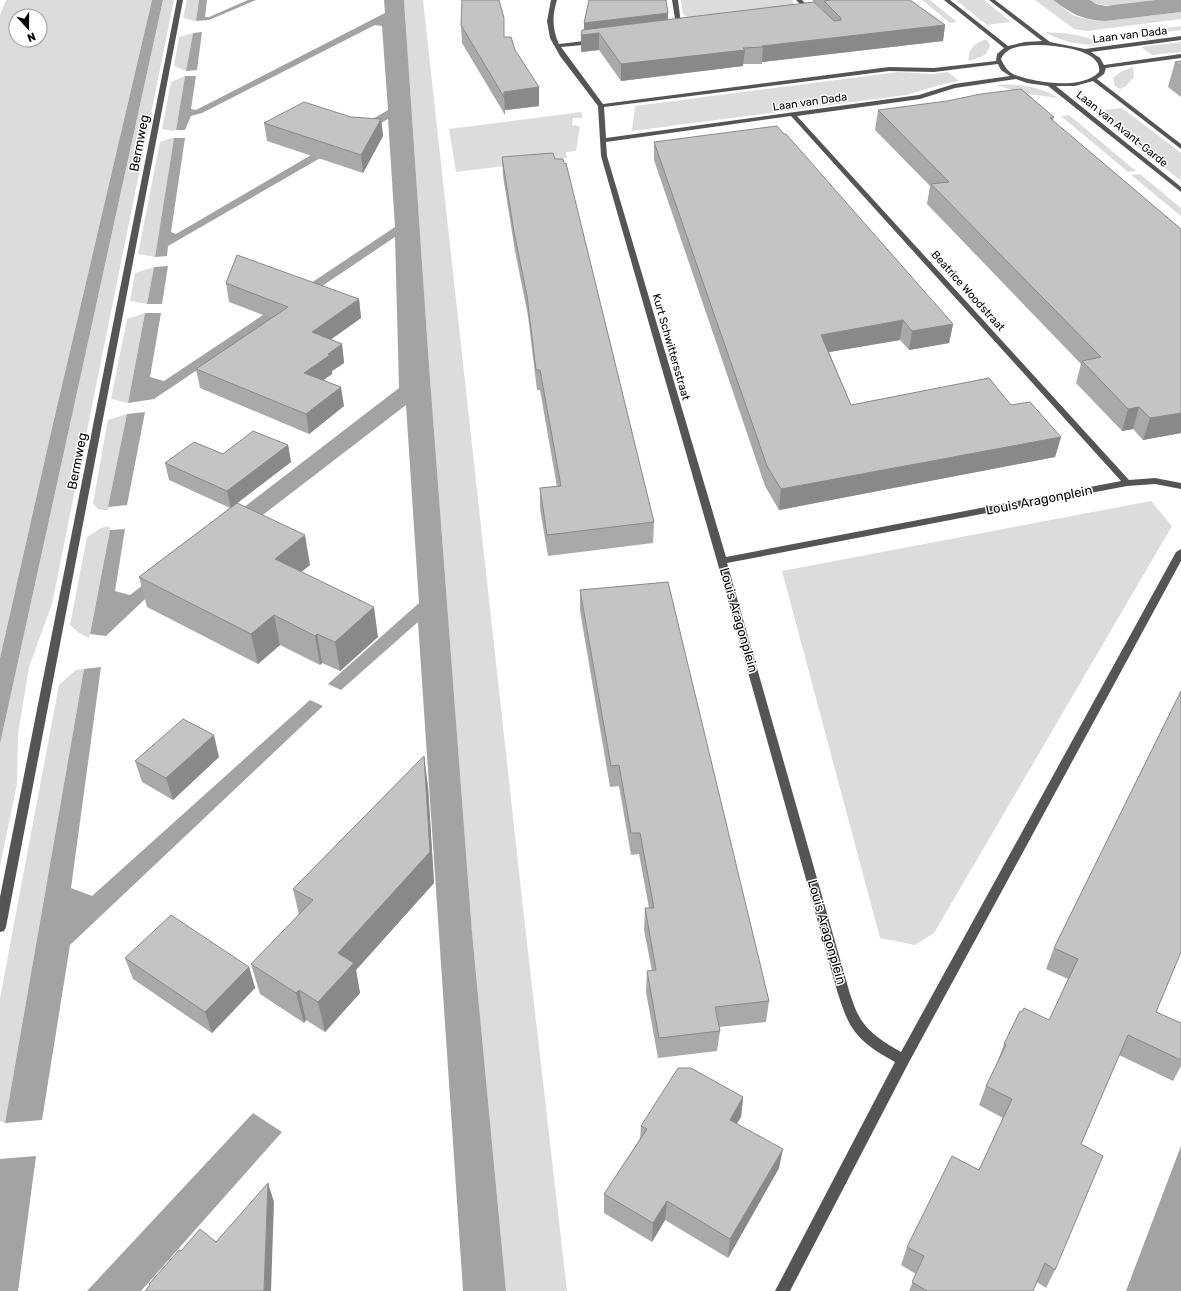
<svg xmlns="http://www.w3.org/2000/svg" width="1181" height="1291" font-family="Rubik,sans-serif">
  <rect width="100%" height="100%" fill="#fff"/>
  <!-- green -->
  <path fill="#dcdcdc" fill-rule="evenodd" d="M6 0H152L52 428 0 658V15ZM16 16H40V40H16Z
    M163 0H174L52 604 29 667 18 734 17 784 0 866V744Z
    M187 0H199L196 21 183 18Z
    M404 0H423L522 899 567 1291H506L472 932 429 365Z
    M681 0H792L797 8 687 17 683 14Z
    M922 0H930L957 22 950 23Z
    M956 0H984L1011 22 987 25Z
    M1035 0H1053L1072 15 1082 18 1096 21H1106L1181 12V19L1087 31 1074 29Z
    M1090 0H1155C1136 2 1105 11 1090 0Z
    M1181 26V30L1129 37 1122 34Z
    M1045 32C1063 33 1085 34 1101 44 1083 47 1060 41 1045 32Z
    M193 33 186 71 174 66 179 37Z
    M984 40H987L990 45 989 49 985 55 969 61C967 50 975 43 984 40Z
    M1181 42V52L1152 55 1141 47Z
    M1133 67 1134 77 1126 86 1120 89 1115 86 1113 78 1122 71Z
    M898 72 931 74 948 72 959 81 940 85 906 95 632 131 635 106Z
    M185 76 176 130 172 131 162 129 171 82Z
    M997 85C1017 83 1042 87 1058 98L1021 93Z
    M1122 108 1181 153V181L1094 111Z
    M582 112V118H573L572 125 580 126 576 151 566 152 567 158 456 172 449 129Z
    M1069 115 1136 171 1128 172 1061 116Z
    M171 138H174L155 257 138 254 160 142Z
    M1140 174 1181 208V216L1131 175Z
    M154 267 147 304 130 301 135 273Z
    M145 313 128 403 111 399 127 319Z
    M127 414 108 510C101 510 96 510 93 503L108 420Z
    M1151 501 1172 526 934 933 915 945 880 938 782 571Z
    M109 526 110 530 89 638 79 633 70 625 87 537 101 528Z
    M84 669 5 1123 0 1121V998L59 685 76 670Z"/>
  <!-- water -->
  <path fill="#a3a3a3" d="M152 0H163L0 744V658L52 428Z
    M199 0H207L205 17H209L248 0H256L209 20 196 21Z
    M384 0H404L429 365 472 932 506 1291H463L418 622 341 690 328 684 419 603 406 405 221 547 144 600 106 636 90 634 110 530 125 529 115 591 130 595 399 388 395 237 154 399 128 403 145 313H161L150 377 164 381 395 227 388 119 168 246 167 256 155 257 174 138H185L171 232 176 234 388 110 382 26 375 25 202 113 191 116 185 130H176L185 76H196L191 109 196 110 385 13Z
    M1053 0H1090L1096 4 1106 6 1155 0H1181V12L1106 21C1082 20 1072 14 1053 0Z
    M202 32 197 70 186 71 193 33Z
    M168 266 162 304H147L154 267Z
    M145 412 127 505 108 507 127 414Z
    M101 667 71 888 92 896 310 700 323 706 70 945 42 1120 5 1123 84 669Z
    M253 1113 282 1132 141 1291H87Z
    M1181 1146V1291H1126Z
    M36 1156 18 1291H0V1159Z"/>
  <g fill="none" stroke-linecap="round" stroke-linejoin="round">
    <!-- minor -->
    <path fill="#555" fill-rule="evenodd" d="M177 0H183L6 927 4 931 0 932V897Z
      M551 0H557C552 16 552 29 559 44L593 40 596 42 593 44 561 47 603 104 889 67 934 68 996 61 997 54 1004 48 944 0H950L1008 46 1025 42 1042 41 989 0H995L1050 42 1085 49 1181 36V40L1091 52 1100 58 1104 65 1181 54V58L1106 68 1104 74 1097 79 1181 144V149L1093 81 1075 86H1056L1181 187V192L1048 86 1027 83 1016 79 955 88 920 99 797 116 1129 480 1155 478 1181 483V489L1155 484 1127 486 727 563 850 994C853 1002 855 1010 860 1018 869 1033 885 1043 901 1052L1176 552 1181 549V561L908 1064 790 1291H775L895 1062C879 1053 861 1043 851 1026 845 1016 842 1005 838 994L717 561 601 156 598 106 560 56 550 38 547 21ZM1035 45C1050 45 1103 48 1099 72 1082 90 1036 83 1015 75 1008 72 1004 66 1001 59 1007 46 1022 46 1035 45ZM998 64 1001 70 1010 76 954 84 919 95 606 138 604 107 889 71 934 72ZM791 116 1121 481 726 557 607 156 606 142Z
      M672 0H678L682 32 677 31Z
      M796 0H802L814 12V14H810Z"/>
  </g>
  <!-- wall -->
  <path fill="#a9a9a9" d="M812 0H910L945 25 943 41 762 62V64H743V66L621 81 599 50 581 52 584 29V23L668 19 823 10Z
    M461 25 515 50 539 87V106L505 110V115L462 43Z
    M1181 61V97L1168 87 1175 62Z
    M878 110 1054 117 1053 121 1181 229V433L1143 440 1133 429 1122 431 1076 383 1081 364 927 204 930 186 875 130Z
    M351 117 381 119 383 136 363 173 267 141 264 123Z
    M654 142 953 324 949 343 909 350 900 340 829 352 851 405H1011L1061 437 1055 457 779 510 765 486 654 160Z
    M502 157 555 159 654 522 653 543 548 556 540 509V488L557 487 540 390H537L528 316 515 251 503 176Z
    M226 283 359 299 361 318 331 339 342 344 344 363 332 371V374L323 380 344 406 309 434 200 388 196 369 271 318 229 302Z
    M288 445 291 462 237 503 310 565 301 572 378 637 340 671 322 663 320 665 280 645 258 664 147 607 139 577 230 508 169 480 165 463Z
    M580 590 769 1001 766 1022 719 1027 720 1031 717 1051 658 1058 646 992 647 971H652L644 930 645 908H649L639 854 631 855 619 786 610 787 580 611Z
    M1181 691 1156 1012 1181 1023V1066L1173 1081 1119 1055 1081 1144 1055 1270 1046 1288 1037 1282 1033 1291H909L916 1274 901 1265 907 1247 979 1170 1003 1118 979 1105 986 1086 997 1063 1004 1044 1022 1012 1049 1020 1068 979 1046 969 1054 948Z
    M424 756 428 787 434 883 356 970 360 993 325 1032 306 1020 304 1023 260 994 251 964 299 915 293 889Z
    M219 757 173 800 142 782 135 761Z
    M125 958 249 967 255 988 212 1033 133 979Z
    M743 1097 741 1117 737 1123 779 1168 728 1258 665 1220 652 1242 604 1213V1194L640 1139 641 1126Z"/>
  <!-- shaded-wall -->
  <path fill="#898989" d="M668 13V30L599 33V50L581 52V35H584V23Z
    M945 25 943 41 762 62 763 47 762 46Z
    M745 50 743 66 621 81V64Z
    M539 87V106L505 110V115L504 92Z
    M381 119 383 136 363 173 361 155Z
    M359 299 361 318 315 351 312 332Z
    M903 320 900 340 818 354 821 335Z
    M953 324 949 343 909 350 912 331Z
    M342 344 344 363 332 371V374L307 392 304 373 328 354Z
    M341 387 344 406 309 434 306 414Z
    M1139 407 1133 429 1122 431 1128 409Z
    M1181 413V433L1143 440 1150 418Z
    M1061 437 1055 457 779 510 781 489Z
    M288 445 291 462 231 508 227 491Z
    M305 535 310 565 281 588 275 559Z
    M374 607 378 637 340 671 335 642Z
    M274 615 280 645 258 664 251 634Z
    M317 634 322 663 320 665 315 636Z
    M214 735 219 757 173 800 166 778Z
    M424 756 428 787 434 883 356 970 360 993 325 1032 318 1002 338 953Z
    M249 967 255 988 212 1033 205 1012Z
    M299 990 306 1020 304 1023 296 993Z
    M743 1097 741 1117 727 1139 730 1120Z
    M783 1149 779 1168 728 1258 730 1239Z
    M268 1183 274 1202 271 1291H264Z
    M667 1201 665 1220 652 1242 653 1223Z"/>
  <!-- building -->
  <path fill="#c4c4c4" stroke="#898989" d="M462 0H499L504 18V37H511L515 50 539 87 504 92V97L461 25Z
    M589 0H666L668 13 584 23Z
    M831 0H910L945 25 762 46 763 47 743 48 745 50 621 64 599 33 581 35 582 30 814 2 834 21 841 20V18L824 1Z
    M1181 61V67L1175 62Z
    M1021 89 1054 117 1050 118 1181 229V413L1150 418 1139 407 1128 409 1082 361 1101 357 931 184 949 182 878 110 947 101 981 94Z
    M304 102 351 117 381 119 361 155 264 123Z
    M777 126 784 134H786L953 324 912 331 903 320 821 335 851 405 989 378 1011 405 1030 402 1061 437 781 489 767 466 654 142Z
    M553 153 555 159H563L564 164 566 163 654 522 547 535 540 488 561 486 540 370H536L527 296 514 232 502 157Z
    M237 255 359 299 312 332 342 344 328 354 330 355 304 373 341 387 306 414 196 369 288 307 226 283Z
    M253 431 288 445 227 491 165 463 194 442 223 454Z
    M237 503 305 535 275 559 374 607 335 642 317 634 315 636 274 615 251 634 139 577Z
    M668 582 769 1001 715 1007 720 1031 659 1038 647 971 656 970 645 908H654L640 833H631L619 765 611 766 580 590Z
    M1181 691V952L1156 1012 1181 1023V1060L1128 1035 1081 1144 1103 1156 1055 1270 1045 1263 1033 1291H927L912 1282 924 1256 907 1247 952 1156 979 1170 1012 1099 986 1086 1006 1045 1004 1044 1020 1011 1022 1012 1024 1008 1049 1020 1078 959 1054 948Z
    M183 719 214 735 166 778 135 761Z
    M424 756 430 852 338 953 354 963 318 1002 299 990 296 993 251 964 313 900 293 889Z
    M171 915 249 967 205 1012 125 958Z
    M678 1068H691L743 1097 730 1120 783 1149 730 1239 667 1201 653 1223 604 1194 647 1129 641 1126Z
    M268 1183 264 1291H145L150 1285 149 1284 179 1250 181 1251 200 1229 216 1242Z"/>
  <g text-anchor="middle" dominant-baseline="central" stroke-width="3" stroke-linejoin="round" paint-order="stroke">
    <!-- far-street labels -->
    <g font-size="11" fill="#000" stroke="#fff">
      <text transform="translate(1130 35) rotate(-7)">Laan van Dada</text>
      <text transform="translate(810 102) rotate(-8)">Laan van Dada</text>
      <text transform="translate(1122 129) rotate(39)">Laan van Avant-Garde</text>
      <text transform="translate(968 291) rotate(48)">Beatrice Woodstraat</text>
      <text transform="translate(671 347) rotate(74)">Kurt Schwittersstraat</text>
    </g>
    <!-- street labels -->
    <g font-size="13" fill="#000" stroke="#fff">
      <text transform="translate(139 143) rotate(-79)">Bermweg</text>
      <text transform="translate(77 461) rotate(-79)">Bermweg</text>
      <text transform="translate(1039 500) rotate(-11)">Louis Aragonplein</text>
      <text transform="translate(739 620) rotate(74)">Louis Aragonplein</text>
      <text transform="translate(827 932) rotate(74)">Louis Aragonplein</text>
    </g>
  </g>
  <!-- north arrow -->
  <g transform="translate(28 28) rotate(159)"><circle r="19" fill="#ffffff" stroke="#999999"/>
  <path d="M0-3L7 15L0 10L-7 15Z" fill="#000000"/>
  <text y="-6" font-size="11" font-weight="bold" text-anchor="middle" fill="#000000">N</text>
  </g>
</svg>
